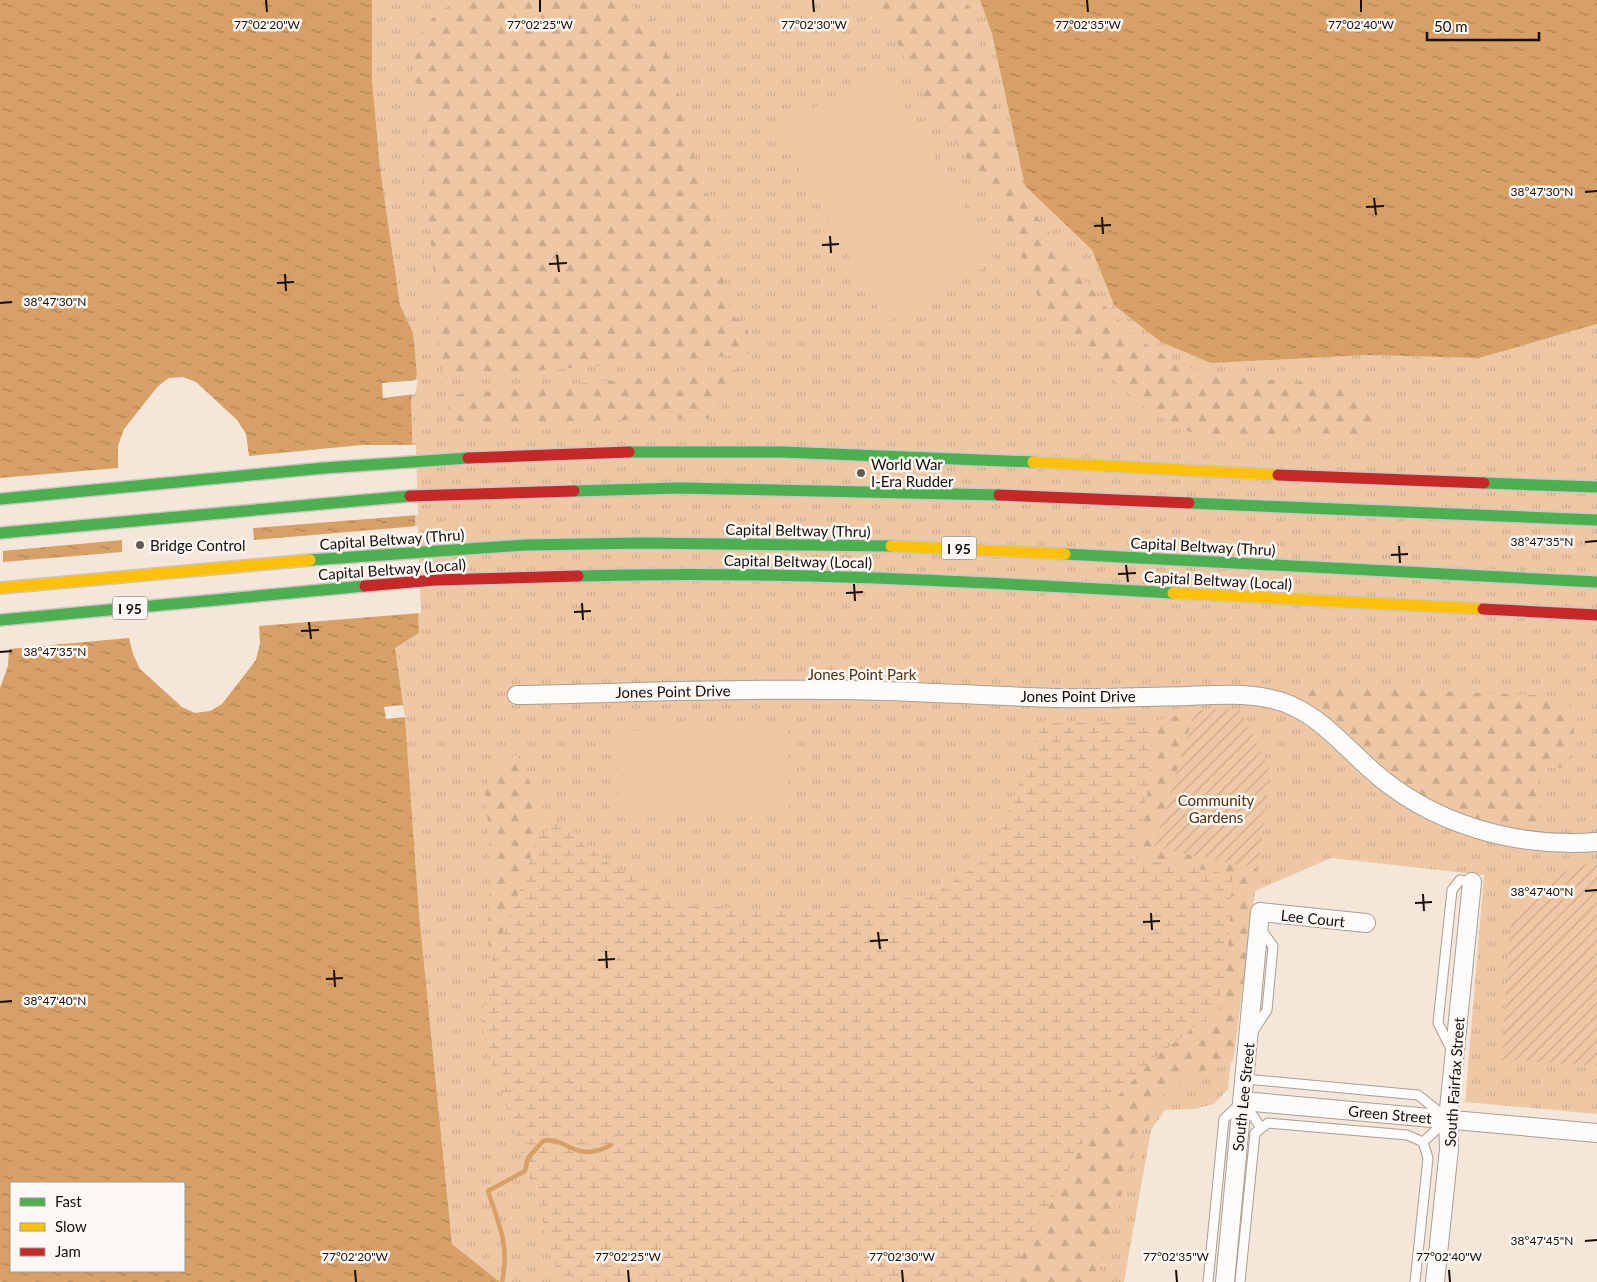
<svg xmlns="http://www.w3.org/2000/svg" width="1597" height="1282" font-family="Lato,sans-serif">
  <defs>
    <pattern id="grass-tufts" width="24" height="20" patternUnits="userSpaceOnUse" patternTransform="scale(1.25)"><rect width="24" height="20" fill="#eec8a4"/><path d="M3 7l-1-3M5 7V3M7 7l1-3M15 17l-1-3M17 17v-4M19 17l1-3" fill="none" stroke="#cbab8c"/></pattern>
    <pattern id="forest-firs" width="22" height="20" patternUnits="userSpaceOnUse" patternTransform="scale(1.25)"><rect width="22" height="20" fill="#eec8a4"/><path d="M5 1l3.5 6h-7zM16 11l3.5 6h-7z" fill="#cbab8c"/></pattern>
    <pattern id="wetland-marsh" width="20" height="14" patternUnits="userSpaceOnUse" patternTransform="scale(1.25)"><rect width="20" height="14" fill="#eec8a4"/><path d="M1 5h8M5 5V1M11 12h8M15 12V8" fill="none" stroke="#cbab8c"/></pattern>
    <pattern id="garden-furrows" width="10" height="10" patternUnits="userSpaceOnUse" patternTransform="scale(1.25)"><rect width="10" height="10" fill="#eec8a4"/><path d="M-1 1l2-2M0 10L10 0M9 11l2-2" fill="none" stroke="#cbab8c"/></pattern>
    <pattern id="water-ripples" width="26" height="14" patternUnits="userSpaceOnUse" patternTransform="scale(1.25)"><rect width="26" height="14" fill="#d6a066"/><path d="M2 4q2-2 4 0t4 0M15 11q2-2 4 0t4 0" fill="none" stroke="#ad8152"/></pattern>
  </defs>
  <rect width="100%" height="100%" fill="#f4e7da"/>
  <!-- grass -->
  <path fill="url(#grass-tufts)" d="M372 0H980L992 34 1025 186 1092 250 1114 305 1365 355 1478 358 1597 324V1114L1465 1102 1484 875 1331 858 1248 894 1228 1089 1214 1104 1194 1109 1165 1110 1151 1130 1124 1282H500L452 1244 419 913 405 717 395 647 419 633 411 401 417 374 413 333 400 305 380 168 372 79Z"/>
  <!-- forest -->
  <path fill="url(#forest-firs)" d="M463 0H625L660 27 699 173 714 217 715 239 731 314 748 330 750 354 444 378 423 160C425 149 429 136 428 125 427 113 419 101 416 89 406 47 422 15 463 0Z
    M864 0H966L974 22 981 59 989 78 999 121 1007 177 1103 304 1135 337 1167 357 1210 376 1319 383 1358 390 1376 408 1381 425 1369 434 1344 435 1293 430 1280 434 1204 437 1177 427 1142 406 1076 344 1042 306 1003 211 929 103 892 34Z
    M738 370 745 378C735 384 726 389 721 400 718 408 717 413 711 418L578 421 479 427 447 417 450 396 465 393Z
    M1307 686 1559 696 1575 712 1571 768 1537 767 1540 831C1505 829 1442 812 1414 791 1398 780 1386 765 1371 753 1350 737 1327 722 1307 705Z
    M1195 711 1154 847 1258 869 1233 1062 1188 1075 1162 1096 1138 1138 1096 1282H1008L1097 1118 1155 1057 1219 1009 1136 858 1149 783 1151 722Z
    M516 755C523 770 533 785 537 800 548 837 504 928 490 965L488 937 491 859 485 792 496 762Z"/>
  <!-- wetland -->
  <path fill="url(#wetland-marsh)" d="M1151 722 1149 783 1136 858 1233 875 1228 949 1219 1009 1155 1057 1097 1118 1008 1282H559L537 1201 490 1057 481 1022 490 965 519 892 537 838 561 820 608 863 682 904 800 913 935 894 993 853 1041 723Z"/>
  <!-- garden -->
  <path fill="url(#garden-furrows)" d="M1239 708 1270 769 1258 869 1154 847 1195 711Z
    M1597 864V1066L1501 1060 1511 920 1545 880 1581 865Z"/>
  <!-- pitch -->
  <path fill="#eec8a4" d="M883 68 995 261 887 323 776 129Z
    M787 727 789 814 619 818 617 731Z"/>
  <!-- water -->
  <path fill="url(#water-ripples)" fill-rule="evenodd" d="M0 0H372V79L380 168 400 305 413 333 417 374 411 401 419 633 395 648 405 717 419 913 452 1244 500 1282H0ZM11 1183H184V1271H11Z
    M980 0H1597V324L1479 358 1365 355 1211 363 1161 342 1114 305 1092 250 1025 186 992 34Z"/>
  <!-- pier -->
  <path fill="#f4e7da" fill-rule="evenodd" d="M183 377 196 382 237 420 246 434 249 456 362 445H416L418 515 253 528 254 540 418 526 421 613 259 626 260 643 256 660 222 704 210 711 195 713 182 707 140 669 133 654 129 638 9 649 8 666 0 688V478L118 468V446L124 429 158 386 169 378ZM122 540V552L3 562V551Z
    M418 380 415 394 383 398 382 383Z
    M403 705 405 717 386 719 384 707Z"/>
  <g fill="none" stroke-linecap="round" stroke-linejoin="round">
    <!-- stream -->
    <path stroke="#d6a066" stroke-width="4.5" d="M502 1282C510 1245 499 1225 488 1191L525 1171 528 1158 543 1141C566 1135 575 1165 611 1145"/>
    <!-- lane casing -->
    <g stroke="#a89e94" stroke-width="11">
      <path id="lane" d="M1252 1033 1267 1010 1273 946 1260 928
        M1452 1051 1438 1023 1452 890 1460 880 1472 882
        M1245 1079 1418 1095 1448 1119 1423 1142
        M1208 1282 1224 1119 1243 1101 1261 1128
        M1240 1282 1255 1133 1268 1123 1407 1135 1423 1142 1428 1158 1415 1282"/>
    </g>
    <!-- street casing -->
    <g stroke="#a89e94" stroke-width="20">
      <path id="street" d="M517 695C626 693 735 688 844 690 916 691 987 696 1058 698 1102 699 1145 697 1188 696 1214 695 1241 693 1267 698 1311 706 1336 738 1368 767 1430 824 1514 848 1597 842
        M1243 1101 1597 1133
        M1225 1282 1260 912 1366 923
        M1435 1282 1449 1149 1448 1119 1472 882"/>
    </g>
    <!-- fast casing -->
    <g stroke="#ccc6c0" stroke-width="14">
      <path id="fast" d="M629 452H782L1033 462
        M1484 483 1597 487
        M574 491 679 488 999 495
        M0 499 324 468 468 458
        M1189 503 1597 520
        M0 533 410 496
        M1065 554 1597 582
        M310 560 525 545 643 543 891 546
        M578 576C777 570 975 582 1173 593
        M0 620 365 586"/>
    </g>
    <!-- slow casing -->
    <g stroke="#ccc6c0" stroke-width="14">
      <path id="slow" d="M1033 462 1278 475
        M891 546 1065 554
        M0 588 310 560
        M1173 593 1483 609"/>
    </g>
    <!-- jam casing -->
    <g stroke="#ccc6c0" stroke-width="14">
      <path id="jam" d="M468 458 629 452
        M1278 475 1484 483
        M999 495 1189 503
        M410 496 574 491
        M365 586 435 580 578 576
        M1483 609 1597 615"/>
    </g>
    <!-- lane -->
    <use href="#lane" stroke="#fdfbf9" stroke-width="9"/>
    <!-- street -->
    <use href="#street" stroke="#fdfbf9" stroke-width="18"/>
    <!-- fast -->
    <use href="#fast" stroke="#4caf50" stroke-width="11"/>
    <!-- slow -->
    <use href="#slow" stroke="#ffc107" stroke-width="11"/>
    <!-- jam -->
    <use href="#jam" stroke="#c62828" stroke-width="11"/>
  </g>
  <!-- ticks -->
  <path fill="none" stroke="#160e07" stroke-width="2" d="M266 0 267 12M540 0V12M813 0 814 12M1087 0 1088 12M1361 0V12M1585 192 1597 191M1374 198 1376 215M1366 207 1384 206M1102 217 1103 234M1094 226 1111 225M830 236 831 253M822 245 839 244M557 255 559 272M549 264 567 263M285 274 286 291M277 283 294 282M0 303 12 302M1585 542 1597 541M1399 546 1400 563M1391 555 1408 554M1126 565 1128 582M1118 574 1136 573M854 584 855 601M846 593 863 592M582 603 583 620M574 612 591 611M309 622 311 639M301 631 319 630M0 652 12 651M1585 891 1597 890M1423 894 1424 911M1415 903 1432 902M1151 913 1152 930M1143 922 1160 921M878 932 880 949M870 941 888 940M606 951 607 968M598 960 615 959M334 970 335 987M326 979 343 978M0 1002 12 1001M1585 1241 1597 1240M355 1270 356 1282M628 1270 629 1282M902 1270 903 1282M1176 1270 1177 1282M1449 1270 1450 1282"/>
  <!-- markers -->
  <g fill="#645a51" stroke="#fcf7f3" stroke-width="2">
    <circle cx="861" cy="473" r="5"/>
    <circle cx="140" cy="545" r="5"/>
  </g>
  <g text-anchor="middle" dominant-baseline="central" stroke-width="5" stroke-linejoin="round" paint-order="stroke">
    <!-- shield labels -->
    <g fill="#fcf7f3" stroke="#5b544e" stroke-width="1">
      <rect x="941.5" y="536.5" width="35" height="23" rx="4"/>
      <rect x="112.5" y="596.5" width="35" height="23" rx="4"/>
    </g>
    <g font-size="14" font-weight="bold" fill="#160e07">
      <text x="959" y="548">I 95</text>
      <text x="130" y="608">I 95</text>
    </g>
    <!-- poi labels -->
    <g font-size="15" fill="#160e07" stroke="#fcf7f3" text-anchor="start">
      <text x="871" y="464">World War<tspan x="871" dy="17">I-Era Rudder</tspan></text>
      <text x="150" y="545">Bridge Control</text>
    </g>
    <!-- street labels -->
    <g font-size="15" fill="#160e07" stroke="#fcf7f3">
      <text transform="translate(798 530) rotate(1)">Capital Beltway (Thru)</text>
      <text transform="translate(392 539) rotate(-4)">Capital Beltway (Thru)</text>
      <text transform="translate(1203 546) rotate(3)">Capital Beltway (Thru)</text>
      <text transform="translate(798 561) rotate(1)">Capital Beltway (Local)</text>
      <text transform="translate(392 569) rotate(-4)">Capital Beltway (Local)</text>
      <text transform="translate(1218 580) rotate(3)">Capital Beltway (Local)</text>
      <text transform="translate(673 691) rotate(-1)">Jones Point Drive</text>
      <text x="1078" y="696">Jones Point Drive</text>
      <text transform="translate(1313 918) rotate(6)">Lee Court</text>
      <text transform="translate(1454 1082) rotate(-86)">South Fairfax Street</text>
      <text transform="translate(1243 1097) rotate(-84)">South Lee Street</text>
      <text transform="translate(1390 1114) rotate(5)">Green Street</text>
    </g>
    <!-- park labels -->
    <g font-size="15" fill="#503112" stroke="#fcf7f3">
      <text x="862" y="674">Jones Point Park</text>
      <text x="1216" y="800">Community<tspan x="1216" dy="17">Gardens</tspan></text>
    </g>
  </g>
  <g font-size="12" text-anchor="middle" fill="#160e07" stroke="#fcf7f3" stroke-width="5" stroke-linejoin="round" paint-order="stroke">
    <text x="267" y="29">77°02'20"W</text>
    <text x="540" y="29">77°02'25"W</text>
    <text x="814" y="29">77°02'30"W</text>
    <text x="1088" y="29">77°02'35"W</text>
    <text x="1361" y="29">77°02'40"W</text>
    <text x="1542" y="196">38°47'30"N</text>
    <text x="55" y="306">38°47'30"N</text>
    <text x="1542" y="546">38°47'35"N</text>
    <text x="55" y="656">38°47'35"N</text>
    <text x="1542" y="896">38°47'40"N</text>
    <text x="55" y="1005">38°47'40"N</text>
    <text x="1542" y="1245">38°47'45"N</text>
    <text x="355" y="1261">77°02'20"W</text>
    <text x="628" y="1261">77°02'25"W</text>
    <text x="902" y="1261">77°02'30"W</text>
    <text x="1176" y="1261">77°02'35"W</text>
    <text x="1449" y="1261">77°02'40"W</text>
  </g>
  <!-- legend -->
  <rect x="10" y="1182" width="175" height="90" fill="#fcf7f3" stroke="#a09a95"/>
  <rect x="20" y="1198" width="25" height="8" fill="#4caf50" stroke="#a09a95"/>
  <text x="55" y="1207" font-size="15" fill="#160e07">Fast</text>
  <rect x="20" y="1223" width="25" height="8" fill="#ffc107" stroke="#a09a95"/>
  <text x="55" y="1232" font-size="15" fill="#160e07">Slow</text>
  <rect x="20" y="1248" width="25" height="8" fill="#c62828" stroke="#a09a95"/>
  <text x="55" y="1257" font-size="15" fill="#160e07">Jam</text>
  <!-- scale -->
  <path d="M1427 32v8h112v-8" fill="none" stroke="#160e07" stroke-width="2.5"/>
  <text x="1434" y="32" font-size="15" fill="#160e07" stroke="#fcf7f3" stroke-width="4" paint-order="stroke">50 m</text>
</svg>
